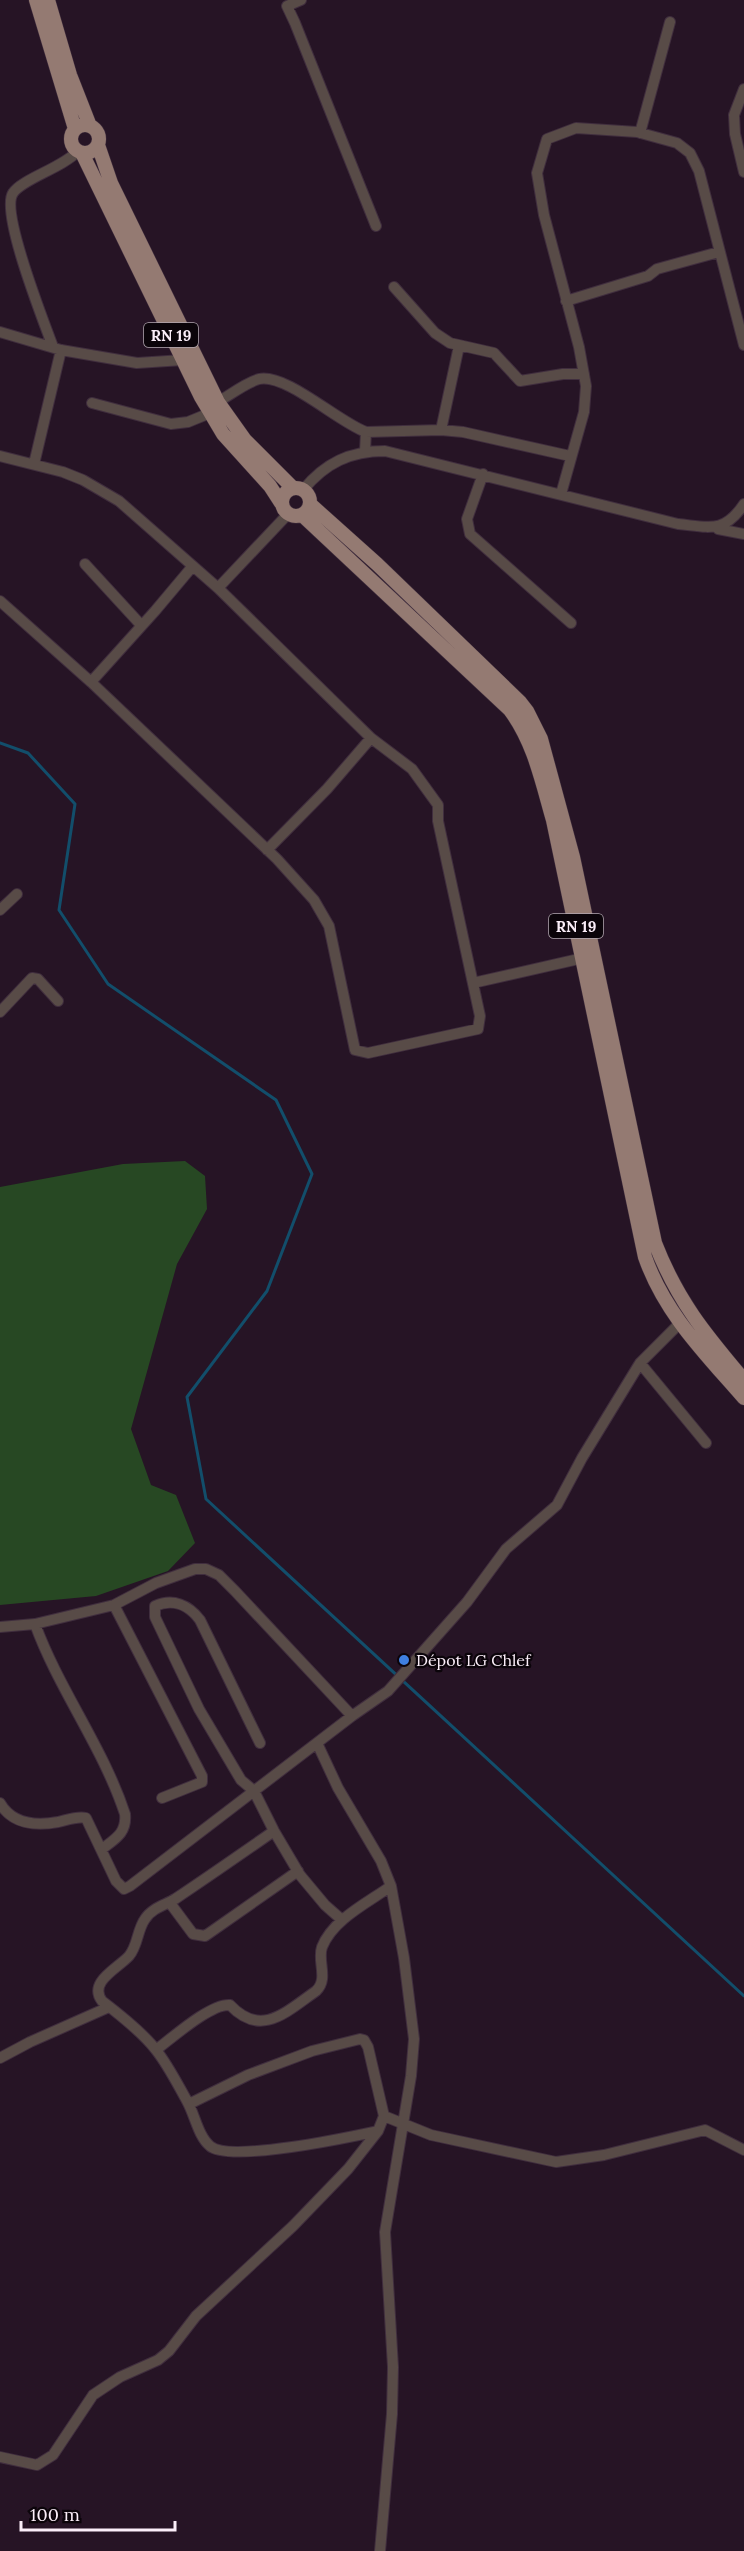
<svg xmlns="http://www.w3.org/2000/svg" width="744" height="2551" font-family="Lora,serif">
  <rect width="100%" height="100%" fill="#261425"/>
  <!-- green -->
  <path fill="#274823" d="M185 1161 205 1176 207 1209 177 1264 131 1429 151 1485 176 1495 195 1543 168 1571 96 1596 0 1605V1187L123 1164Z"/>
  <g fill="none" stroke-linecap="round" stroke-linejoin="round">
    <!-- stream -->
    <path stroke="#124e6b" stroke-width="3" d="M0 743 28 753 75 804 59 910 108 984 276 1100 312 1174 267 1291 187 1397 206 1499 744 1996"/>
    <!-- minor casing -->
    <g stroke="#402e3e" stroke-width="12">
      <path id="minor" d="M301 0 287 6 295 23 376 226
        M744 89 734 115 735 134 744 172
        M640 133 670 22
        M394 287 435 333 450 343 494 353 520 381 563 374H584
        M566 301 648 276 657 269 719 252
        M0 332 61 350 137 363 183 360
        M459 346 441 430 463 432 570 456
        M53 347C44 322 0 212 13 193 22 179 62 168 78 151
        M218 402C230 395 245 383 259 379 286 373 338 422 366 432L365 451
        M92 403 171 424 188 422 210 413
        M366 432 441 430
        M0 456 63 472 83 480 119 501 218 588 371 738 412 769 438 805V821L480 1016 478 1029 368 1053 355 1050 329 926 314 900 277 859 91 682 0 601
        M34 464 61 350
        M483 474 467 519 470 534 571 623
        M303 490C325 463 350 451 385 451L678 524C709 527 724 534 744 504
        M561 494 584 412 586 386 579 347 544 215 537 173 547 139 576 128 637 132 677 143 690 153 699 171 744 345
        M718 529 744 534
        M85 564 141 625
        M218 588 288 514
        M91 682 155 611 192 567
        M267 850 327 789 371 738
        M0 910 17 894
        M473 983 583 958
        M0 1012 32 978 38 979 58 1001
        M640 1363 706 1443
        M114 1605 202 1776V1782L162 1798
        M35 1624C59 1690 103 1747 125 1814 127 1833 115 1839 102 1849
        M0 1627 35 1624 114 1605 156 1583 195 1569H206L219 1575 235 1591 352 1716
        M260 1743 200 1620C189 1605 173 1598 155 1606V1617L199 1709 241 1780 254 1791 274 1831 300 1875 325 1905 342 1920
        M317 1743 338 1788 381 1861 391 1886 404 1958 414 2039 411 2076 385 2232 393 2367 392 2414 380 2551
        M0 1803C12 1824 36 1826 58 1822 67 1820 77 1816 86 1818L116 1881 124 1889 130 1886 352 1716 388 1691 467 1602 506 1549 557 1505 582 1458 640 1363 679 1324
        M274 1831C241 1854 208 1877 175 1899 165 1905 152 1908 145 1919 137 1930 138 1946 129 1956 117 1969 88 1982 102 2001 119 2014 144 2034 156 2050 168 2065 178 2085 187 2101 195 2115 198 2136 210 2146 229 2163 350 2137 378 2131
        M170 1903 193 1934 205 1936 298 1871
        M156 2050C172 2038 211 2003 230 2005 261 2038 286 2012 316 1991 329 1979 317 1961 322 1947 333 1919 369 1902 391 1886
        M0 2058 30 2042 109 2007
        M384 2116 431 2135 556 2162 604 2155 705 2130 744 2150
        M0 2457 37 2465 53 2455 93 2395 120 2377 158 2360 169 2351 196 2316 293 2226 348 2169 378 2131 384 2116 368 2047 364 2040 360 2039 312 2051 248 2075 189 2104"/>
    </g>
    <!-- major casing -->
    <g stroke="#402e3e" stroke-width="15">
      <path id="major" d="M36 0 75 129
        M48 0 70 75 90 126
        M71 139a14 14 0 1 1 28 0a14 14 0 1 1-28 0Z
        M98 145 111 183 218 402 245 440 293 488
        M82 153 201 397 223 434 270 486 281 503
        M282 502a14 14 0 1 1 28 0a14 14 0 1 1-28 0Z
        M310 504 377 564 520 702 527 711 541 739 573 857 655 1243C677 1300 705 1334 744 1380
        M302 515 510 710C534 742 542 782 553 820L645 1257C665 1314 705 1353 744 1398"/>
    </g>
    <!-- minor -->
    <use href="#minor" stroke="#584b47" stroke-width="10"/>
    <!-- major -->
    <use href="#major" stroke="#947a72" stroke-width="14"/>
  </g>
  <!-- markers -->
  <circle fill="#3f7fe0" stroke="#0b040a" stroke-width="2" cx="404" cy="1660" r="6"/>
  <g text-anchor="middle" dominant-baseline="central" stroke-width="4.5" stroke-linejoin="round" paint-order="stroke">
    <!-- shield labels -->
    <g fill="#0b040a" stroke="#b3a8b1" stroke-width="1.5">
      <rect x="144" y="323" width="54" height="24" rx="4.5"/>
      <rect x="549" y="914" width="54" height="24" rx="4.5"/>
    </g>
    <g font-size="15" font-weight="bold" fill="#fbeef9">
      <text x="171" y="335">RN 19</text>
      <text x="576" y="926">RN 19</text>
    </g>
    <!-- poi labels -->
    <g font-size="16" fill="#fbeef9" stroke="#0b040a" text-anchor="start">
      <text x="416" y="1660">Dépot LG Chlef</text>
    </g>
  </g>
  <!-- scale -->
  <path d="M21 2521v9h154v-9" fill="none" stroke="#fbeef9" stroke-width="3"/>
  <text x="30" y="2521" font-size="18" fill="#fbeef9" stroke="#0b040a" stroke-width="4.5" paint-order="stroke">100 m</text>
</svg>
